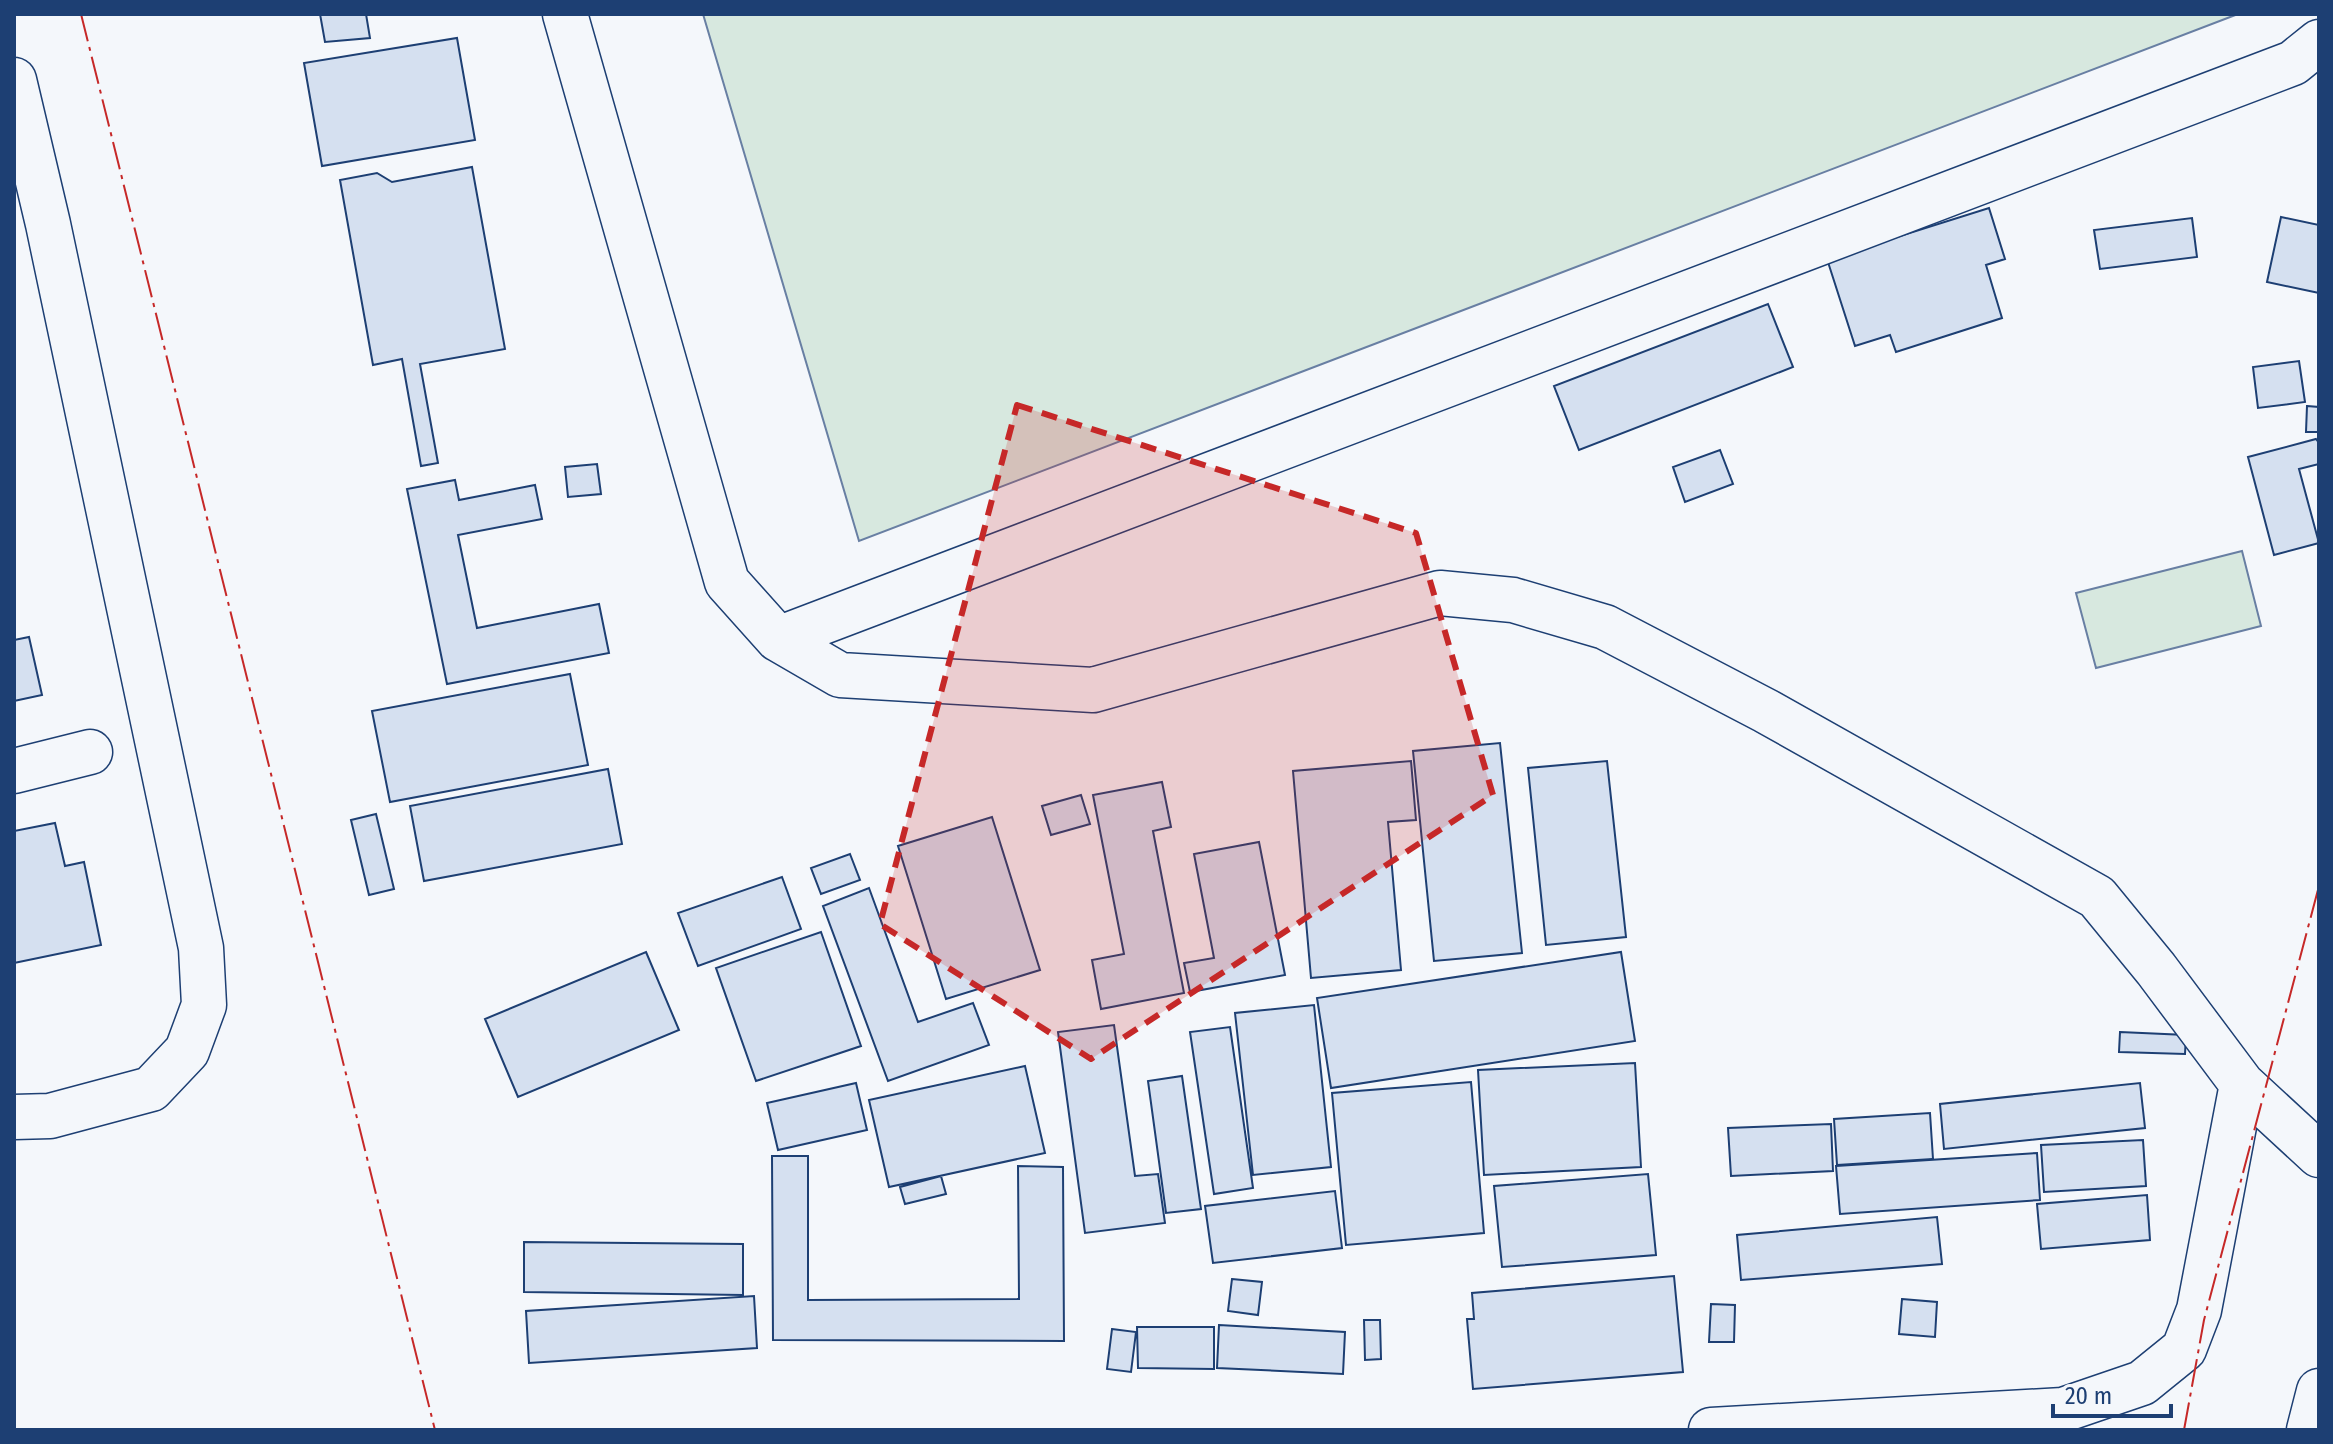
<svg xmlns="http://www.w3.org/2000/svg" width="2333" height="1444" font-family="'Fira Sans Condensed',sans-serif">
  <rect width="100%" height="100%" fill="#f4f7fb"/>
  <!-- green -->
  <path fill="#d7e8df" stroke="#687fa3" stroke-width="2" d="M703 14H2238L859 541Z
    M2242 551 2261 626 2096 668 2076 593Z"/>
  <!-- building -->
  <path fill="#d5e0f0" stroke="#1d3f73" stroke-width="2" d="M320 14H366L370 38 325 42Z
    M457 38 475 140 322 166 304 63Z
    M472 167 505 349 420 364 438 463 421 466 402 359 373 365 340 180 377 173 392 182Z
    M1989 208 2005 259 1986 265 2002 318 1896 352 1890 335 1855 346 1827 259Z
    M2281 217 2319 225V293L2267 282Z
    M2192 218 2197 257 2100 269 2094 230Z
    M1768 304 1793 367 1579 450 1554 386Z
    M2299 361 2305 402 2258 408 2253 367Z
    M2307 406 2319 407V432H2306Z
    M2316 439 2319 443V464L2299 469 2319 543 2274 555 2248 457Z
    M1720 450 1733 484 1685 502 1673 467Z
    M597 464 601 494 568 497 565 467Z
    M455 480 459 500 535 485 542 519 458 535 477 628 599 604 609 653 447 684 407 489Z
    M29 637 42 695 14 701V640Z
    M570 674 588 765 390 802 372 711Z
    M1500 743 1522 953 1434 961 1413 751Z
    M1411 761 1416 820 1388 822 1401 970 1311 978 1293 771Z
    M1607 761 1626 937 1546 945 1528 768Z
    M608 769 622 844 424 881 410 806Z
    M1162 782 1171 827 1153 831 1184 993 1101 1009 1092 960 1124 954 1093 795Z
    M1081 795 1090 824 1051 835 1042 806Z
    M376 814 394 889 369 895 351 820Z
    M992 817 1040 970 946 999 898 846Z
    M55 823 65 866 84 862 101 945 14 963V831Z
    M1259 842 1285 975 1190 992 1184 963 1214 958 1194 854Z
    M850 854 860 880 821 894 811 868Z
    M782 877 801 929 698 966 678 913Z
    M869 888 918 1022 973 1003 989 1045 888 1081 823 906Z
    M821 932 861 1046 756 1081 716 968Z
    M646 952 679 1030 518 1097 485 1019Z
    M1621 952 1635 1041 1331 1088 1317 998Z
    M1314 1005 1331 1167 1253 1175 1235 1013Z
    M1114 1025 1135 1176 1158 1174 1165 1223 1085 1233 1058 1032Z
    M1230 1027 1253 1188 1214 1194 1190 1032Z
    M2120 1032 2186 1035 2185 1054 2119 1052Z
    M1635 1063 1641 1167 1484 1175 1478 1070Z
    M1025 1066 1045 1153 889 1187 869 1100Z
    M1182 1076 1201 1209 1166 1213 1148 1081Z
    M1471 1082 1484 1233 1346 1245 1332 1093Z
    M856 1083 867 1130 778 1150 767 1103Z
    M2140 1083 2145 1128 1944 1149 1940 1104Z
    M1930 1113 1933 1159 1837 1165 1834 1119Z
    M1831 1124 1833 1171 1731 1176 1728 1128Z
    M2143 1140 2146 1186 2044 1192 2041 1145Z
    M2037 1153 2040 1200 1840 1214 1836 1166Z
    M772 1156H808V1300L1019 1299 1018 1166 1063 1167 1064 1341 773 1340Z
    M1648 1174 1656 1255 1502 1267 1494 1186Z
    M941 1176 946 1194 905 1204 900 1187Z
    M1335 1191 1342 1248 1213 1263 1205 1206Z
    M2147 1195 2150 1240 2041 1249 2037 1204Z
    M1937 1217 1942 1264 1741 1280 1737 1235Z
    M524 1242 743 1244V1295L524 1292Z
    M1674 1276 1683 1372 1473 1389 1467 1319H1474L1472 1293Z
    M1232 1279 1262 1282 1258 1315 1228 1311Z
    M754 1296 757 1348 529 1363 526 1311Z
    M1902 1299 1937 1302 1935 1337 1899 1334Z
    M1711 1304 1735 1305 1734 1342H1709Z
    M1364 1320H1380L1381 1359 1365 1360Z
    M1219 1325 1345 1332 1343 1374 1217 1368Z
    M1137 1327H1214V1369L1138 1368Z
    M1112 1329 1136 1332 1131 1372 1107 1369Z"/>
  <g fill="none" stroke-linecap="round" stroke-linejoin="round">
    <!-- minor casing -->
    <g stroke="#1d3f73" stroke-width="47">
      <path id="minor" d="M565 14 727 582 778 639 840 675 1093 690 1440 593 1513 600 1605 627 1766 711 2097 897 2156 969 2242 1084 2319 1155
        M14 80 48 224 201 948 204 1005 187 1051 151 1089 50 1116 14 1117
        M778 639 2293 63 2319 42
        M14 771 90 752
        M1711 1430 2063 1410 2142 1383 2184 1349 2199 1310 2242 1084"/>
    </g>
    <!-- highway casing -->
    <g stroke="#1d3f73" stroke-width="47">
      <path id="highway" d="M2309 1430 2319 1391"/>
    </g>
    <!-- minor -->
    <use href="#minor" stroke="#f4f7fb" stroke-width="44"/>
    <!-- highway -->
    <use href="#highway" stroke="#f4f7fb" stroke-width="44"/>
    <!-- power -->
    <path stroke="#c62828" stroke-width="2" stroke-dasharray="28 6 4 6" stroke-linecap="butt" d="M81 14 435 1430
      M2184 1430 2204 1320 2319 886"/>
  </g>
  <!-- marked area -->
  <path fill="#c62828" fill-opacity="0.2" stroke="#c62828" stroke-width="6" stroke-dasharray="16 10" stroke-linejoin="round" d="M1017 405 1416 533 1493 795 1091 1059 880 924Z"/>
  <!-- border -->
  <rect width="2333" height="1444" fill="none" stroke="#1d3f73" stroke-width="32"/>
  <!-- scale -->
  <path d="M2053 1404v12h118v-12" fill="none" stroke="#1d3f73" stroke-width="4"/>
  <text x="2065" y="1404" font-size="24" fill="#1d3f73" stroke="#f4f7fb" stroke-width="6" paint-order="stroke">20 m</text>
</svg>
